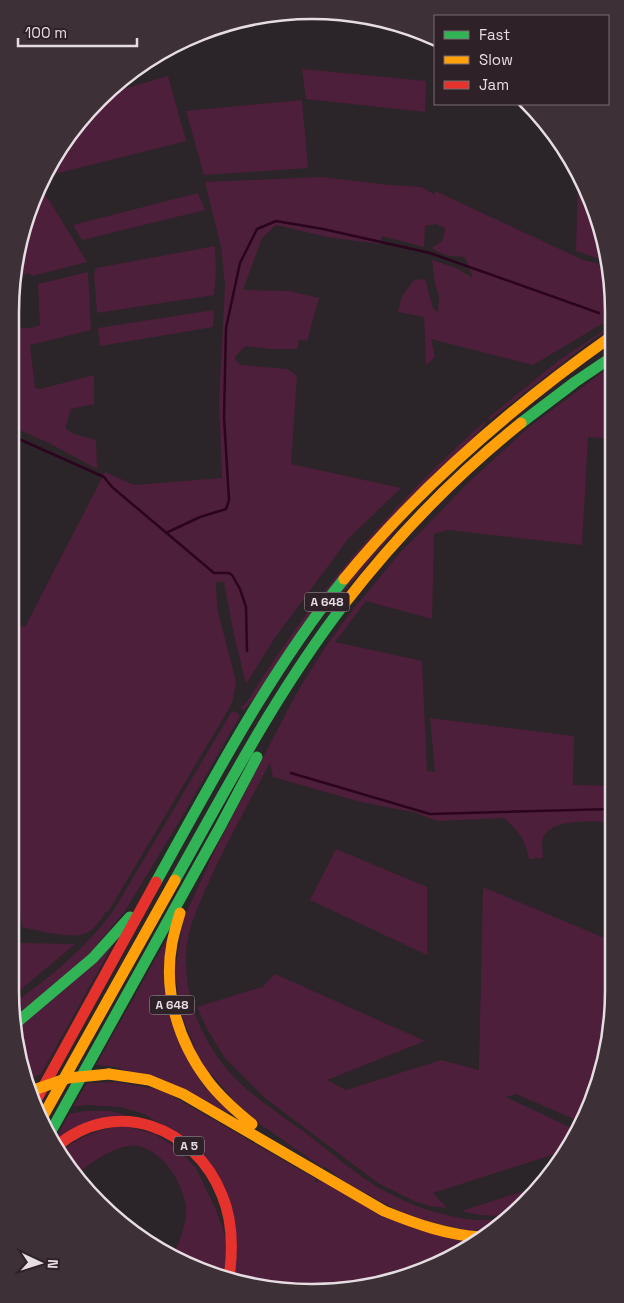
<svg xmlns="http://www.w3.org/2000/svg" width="624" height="1303" font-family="'Space Grotesk',sans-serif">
  <rect width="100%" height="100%" fill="#2b2428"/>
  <!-- green -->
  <path fill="#4e1f3a" d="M302 69 426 81 425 112 306 99Z
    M168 76 186 141 47 176 99 98 106 94Z
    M302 100 308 168 204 175 186 111Z
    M578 174 591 197 609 262 576 251Z
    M321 177 390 185 422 187 435 195V191L583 260 610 266 611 272 612 318 533 365 431 339 435 357 426 365 424 317 398 312 402 296 414 280 425 279 433 308 438 313 439 296 435 284 432 260 456 268 473 278 465 257C453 257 441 255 432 248L443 240 445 228 436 224 425 226 424 247 382 236 380 244 327 237 276 225 262 238 243 290 289 291 319 298 307 341 299 339 298 349H271L245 346 235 357V360L241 365 287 369 297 376 291 464 401 488 348 539 274 639 246 684 234 635 224 582H216L217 608 236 682 233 700 227 712 108 912H106C100 920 94 931 84 934 71 939 36 930 22 927L10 848V624L25 627 105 472 134 485 222 478 219 403 225 285 221 246 205 182Z
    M39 188 51 203 87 262 32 276 29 273 17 277 33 196Z
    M198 193 205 210 82 240 73 225Z
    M215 246 216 272 214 295 97 313 94 274 96 268Z
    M88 272 91 330 30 345 35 388 40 389 94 375V404L71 409 65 428 74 434 96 440 97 469 49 443 10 426V328H31L40 325 38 284Z
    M214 310 213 327 100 346 98 328Z
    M612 325V327L587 344 490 420 488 418 558 361Z
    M612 365V439L588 437 582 545 448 530 434 534 432 619 366 601 335 642 422 661 427 771 435 772 430 718 574 736 573 785 613 786V822C595 822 551 817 543 838 541 843 543 852 543 858L529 859C525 838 519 832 504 818L437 821 413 812 361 802 273 777 270 763C248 804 225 845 206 888 197 910 186 931 186 956 185 1004 205 1050 241 1084 260 1102 288 1120 310 1136 331 1153 353 1172 376 1186 404 1203 436 1215 468 1219 480 1221 493 1219 506 1219L488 1231 464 1230 410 1217 345 1182 325 1167 323 1168 260 1124 236 1103 202 1063 180 1012 175 970 184 918 214 852 296 694 326 646 351 612 399 554 467 484 529 427Z
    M484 422 485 424 244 710 240 708 246 703C270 666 294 629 322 594 371 532 425 475 484 422Z
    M232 711 236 712 240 716 182 817 125 911 85 959 14 1018 12 1004C47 981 91 943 115 908Z
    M336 849 427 887V955L310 900Z
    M483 887 614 942V991L591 1107 581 1122 516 1094 506 1097 576 1130 561 1152 433 1193 447 1208 430 1206 414 1201 378 1183 265 1098 225 1058 207 1029 197 1007 262 987 275 974 425 1041 327 1080 346 1090 441 1060 479 1070Z
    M10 892 17 929 10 930Z
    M170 933 167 998 234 1115 117 1067 96 1065Z
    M117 937 41 1074 25 1082 16 1029Z
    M23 943 75 944 11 998 10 944Z
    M117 1082 162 1090 316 1179 314 1181 317 1183 318 1180 472 1243 446 1262 352 1290 253 1287 233 1280 231 1208 173 1131 144 1114 121 1107 86 1105 73 1107 87 1083Z
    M84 1111H110L123 1114 54 1141 69 1114Z
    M112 1127H129L154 1134 174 1146 196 1168 216 1210 227 1241 224 1276 172 1257C180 1241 189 1220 185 1202 180 1179 164 1155 142 1147 122 1140 88 1163 75 1177L73 1175 61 1153C75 1138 93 1133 112 1127Z
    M537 1187C534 1192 530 1199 526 1204 510 1221 481 1216 461 1211Z"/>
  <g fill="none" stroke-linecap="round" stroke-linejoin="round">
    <!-- stream -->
    <path stroke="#2b051d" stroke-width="2.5" d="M10 435 104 477 112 487 214 573H229L232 575 240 589 246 607 247 651
      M166 533 200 517 226 509 229 500 224 417 226 328 240 263 257 229 276 221 323 229 430 253 599 313
      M291 773 430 814 613 809"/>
    <!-- fast -->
    <path stroke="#30b455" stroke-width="11" d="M521 423 575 382 612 357
      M175 880C228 786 278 690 345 603
      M156 882C214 778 269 673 344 579
      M15 1024 93 958 130 917
      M50 1133 220 827 257 757"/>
    <!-- slow -->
    <path stroke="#ff9f0a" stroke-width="11" d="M344 579C421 485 513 406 612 336
      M345 603C396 537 455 476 521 423
      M180 913C177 923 174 933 172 943 163 991 178 1042 208 1081 220 1097 236 1111 252 1124
      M109 1074 149 1080 183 1094 384 1211C416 1224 447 1235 481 1237
      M42 1118 175 880"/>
    <!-- jam -->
    <path stroke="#e5322d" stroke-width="11" d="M34 1104 156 882
      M57 1146C116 1096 195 1127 222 1195 233 1221 233 1250 229 1278"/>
    <!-- slow-bridge -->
    <path stroke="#ff9f0a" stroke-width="11" d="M28 1092 68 1078 109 1074"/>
  </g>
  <g text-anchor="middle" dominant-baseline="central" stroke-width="5" stroke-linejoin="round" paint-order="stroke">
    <!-- shield labels -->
    <g fill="#2e2128" stroke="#afa5aa" stroke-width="1">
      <rect x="304.5" y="592.5" width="45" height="19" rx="4"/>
      <rect x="149.5" y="995.5" width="45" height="19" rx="4"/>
      <rect x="174" y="1136.5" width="30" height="19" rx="4"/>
    </g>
    <g font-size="12" font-weight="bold" fill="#e6dde2">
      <text x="327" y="602">A 648</text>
      <text x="172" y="1005">A 648</text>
      <text x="189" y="1146">A 5</text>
    </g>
  </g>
  <!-- crop -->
  <path d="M0 0H624V1303H0ZM312 19H312A293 293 0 0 1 605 312V991A293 293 0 0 1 312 1284H312A293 293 0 0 1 19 991V312A293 293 0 0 1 312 19Z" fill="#3d3037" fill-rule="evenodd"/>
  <path fill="none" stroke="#e6dde2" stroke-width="2.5" d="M312 19H312A293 293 0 0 1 605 312V991A293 293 0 0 1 312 1284H312A293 293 0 0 1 19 991V312A293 293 0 0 1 312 19Z"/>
  <!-- legend -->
  <rect x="434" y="15" width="175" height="90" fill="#2e2128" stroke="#786c72"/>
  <rect x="444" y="31" width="25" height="8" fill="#30b455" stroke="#786c72"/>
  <text x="479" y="40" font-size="15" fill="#e6dde2">Fast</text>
  <rect x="444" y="56" width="25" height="8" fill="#ff9f0a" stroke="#786c72"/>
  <text x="479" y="65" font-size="15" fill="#e6dde2">Slow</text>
  <rect x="444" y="81" width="25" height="8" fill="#e5322d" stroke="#786c72"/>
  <text x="479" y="90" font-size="15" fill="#e6dde2">Jam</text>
  <!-- north arrow -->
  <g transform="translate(40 1263) rotate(94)" stroke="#2e2128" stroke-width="4" paint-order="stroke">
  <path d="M0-4L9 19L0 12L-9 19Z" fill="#e6dde2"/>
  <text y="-8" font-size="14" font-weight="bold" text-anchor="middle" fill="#e6dde2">N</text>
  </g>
  <!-- scale -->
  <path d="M18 38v8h119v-8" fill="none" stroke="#e6dde2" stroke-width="2.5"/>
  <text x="25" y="38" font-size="15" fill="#e6dde2" stroke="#2e2128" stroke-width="4" paint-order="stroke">100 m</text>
</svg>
